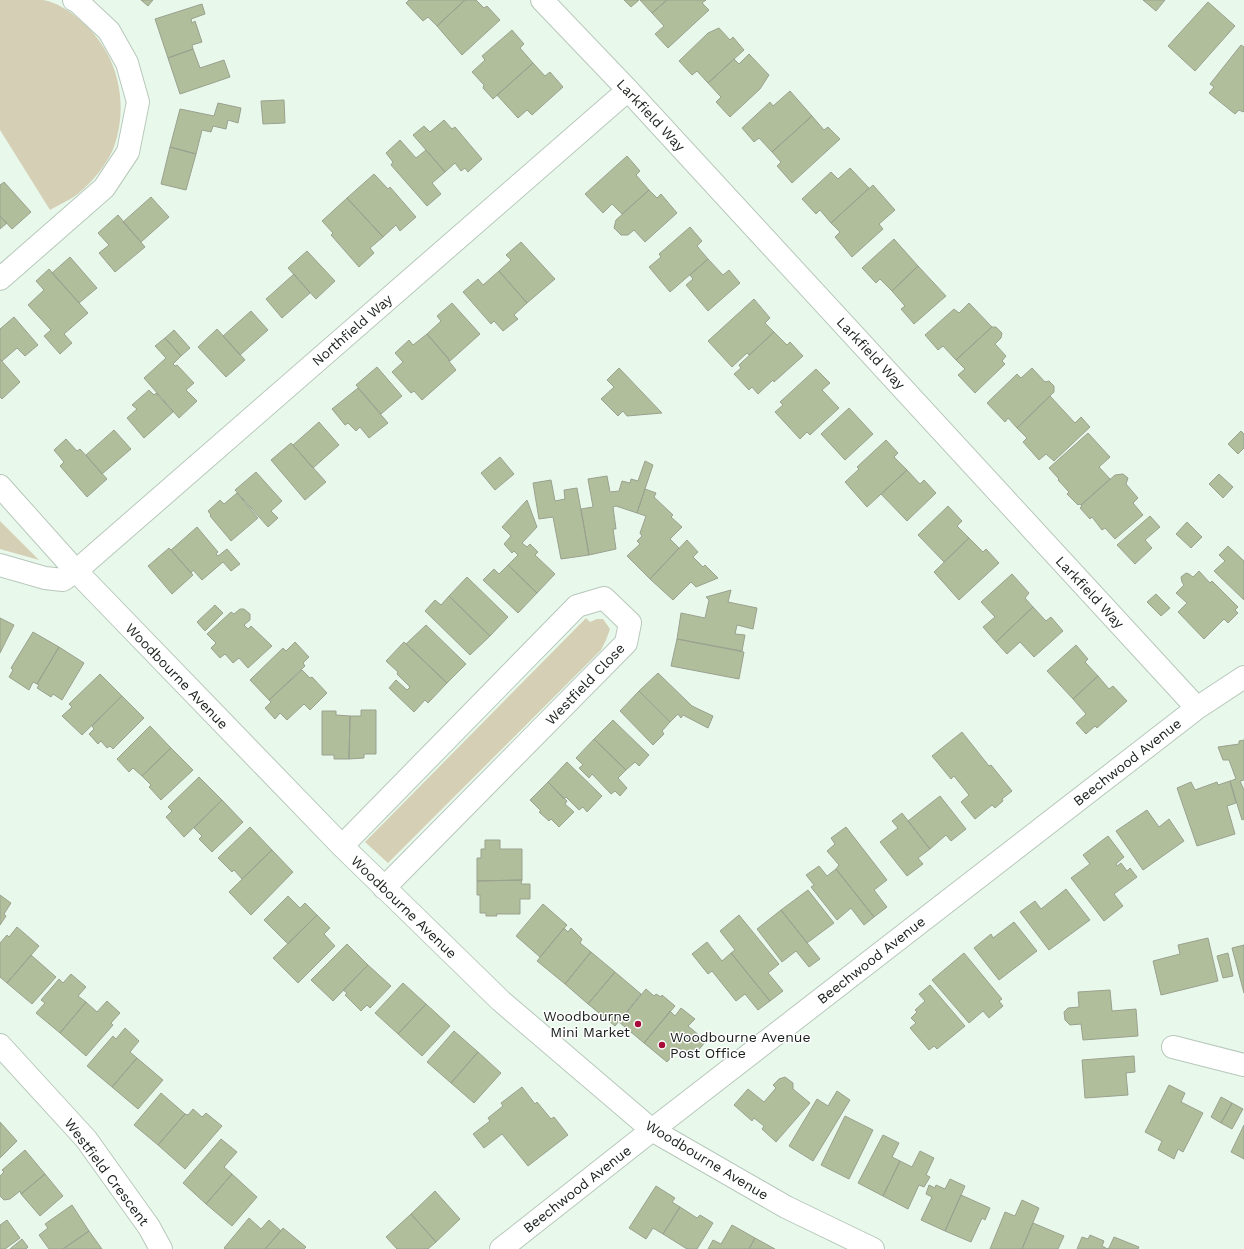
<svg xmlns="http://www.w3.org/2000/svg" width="1244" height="1249" font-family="'Work Sans',sans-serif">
  <rect width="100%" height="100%" fill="#e8f9eb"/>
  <!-- green -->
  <path fill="#d5cfb6" d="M0 0C13 0 30 0 43 0 56 2 70 11 80 20 117 51 130 101 114 147 107 165 88 188 72 198 65 202 57 206 50 210L0 130Z
    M0 521 39 560 0 549Z
    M586 618 590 622 597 619H603L610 629 606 640 601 650 388 863 365 842Z"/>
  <!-- building -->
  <path fill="#b1be9b" stroke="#9aa18f" d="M141 0H153L148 6Z
    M409 0H465L437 26 428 17 423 21 406 3Z
    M465 0H476L484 8 487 6 500 20 462 55 437 26Z
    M624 0H639L631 7Z
    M640 0H667L652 13Z
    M667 0H706L702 3 709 10 668 48 655 34 664 26 652 13Z
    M1143 0H1165L1156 11Z
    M1208 2 1235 26 1195 71 1168 46Z
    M202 4 205 14 191 19 192 23 195 21 202 42 192 45 193 49 168 58 155 19Z
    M719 28 730 40 733 37 744 50 708 83 697 71 692 75 679 61 708 33Z
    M512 30 524 44 520 48 533 63 493 99 483 88 484 85 472 72 485 60 482 56Z
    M1241 45 1244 47V111L1243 112 1239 110 1235 114 1209 93 1214 87 1210 84Z
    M193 49 200 68 224 60 230 77 180 94 168 58Z
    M749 54 769 75 760 89 730 117 716 102 721 97 708 83 734 59 739 64Z
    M533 63 545 76 550 72 563 87 532 115 527 110 518 118 497 95Z
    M790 91 812 116 772 152 759 138 754 142 742 128 770 102 773 106Z
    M284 100 285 123 263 124 261 101Z
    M218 103 241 108 238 123 228 120 226 129 213 126 211 132 202 130 196 154 170 147 180 109 214 116Z
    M812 116 824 130 828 127 840 139 792 183 777 166 781 162 772 152Z
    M444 120 452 129 455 127 482 159 468 172 465 168 461 171 455 163 445 172 413 135 424 126 430 132Z
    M400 140 416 158 426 150 445 172 432 183 441 194 427 206 391 165 393 162 386 153Z
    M170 147 196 154 186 190 161 184Z
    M627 156 640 171 636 175 649 190 622 214 612 204 603 213 585 194Z
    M850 168 869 188 831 223 820 210 816 214 802 199 831 172 838 179Z
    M374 174 388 189 390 187 416 217 400 231 396 225 383 237 347 198Z
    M4 182 31 212 12 229 0 216V185Z
    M873 185 895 210 879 224 883 229 852 257 835 237 840 232 831 223Z
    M649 190 657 198 661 194 677 213 645 242 634 230 628 235H621L614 228 616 220Z
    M151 197 169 217 141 242 123 222Z
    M347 198 383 237 370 248 374 253 359 267 331 235 333 233 322 221Z
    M118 215 145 247 115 272 99 253 109 245 98 233Z
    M0 216 7 223 0 229Z
    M690 227 702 241 697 246 708 259 670 292 649 267 661 257 659 254Z
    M894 239 918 266 892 291 880 279 876 283 862 268Z
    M521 242 555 279 527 303 499 271 511 260 506 255Z
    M307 251 335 281 316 299 288 268Z
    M70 257 97 288 79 303 52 273Z
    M708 259 723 275 729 270 740 283 708 311 686 285 693 279 690 275Z
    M918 266 946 296 914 324 901 309 905 306 892 291Z
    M49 269 88 313 64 334 72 343 60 354 44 336 51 330 28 305 44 290 36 281Z
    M499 271 527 303 514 315 518 319 503 331 494 321 491 324 463 292 478 279 483 285Z
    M294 274 310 293 282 318 266 299Z
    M754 299 770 318 765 323 774 332 749 355 747 353 732 367 708 341Z
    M452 303 480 334 450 361 427 334 441 321 437 316Z
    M969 303 992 327 956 360 943 346 938 350 925 335 954 309 959 313Z
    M251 311 268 330 240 355 223 336Z
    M14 317 38 345 25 356 17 348 2 361 0 359V329Z
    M992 327H996L1002 333 1001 338 995 344 1006 356 1002 361 1005 364 975 393 958 375 965 369 956 360Z
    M217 329 245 360 226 377 198 347Z
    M174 330 190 348 181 356 165 338Z
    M774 332 787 345 790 342 803 356 774 382 773 380 758 394 752 387 749 390 734 374 741 368 739 365Z
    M427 334 449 359 448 360 456 370 422 400 414 391 411 393 392 372 403 362 395 353 409 340 413 345Z
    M165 338 181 356 173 364 175 366 177 365 194 383 186 390 197 401 179 418 144 378 166 358 155 346Z
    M0 359 20 382 2 399 0 397Z
    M377 367 402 396 381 414 356 385Z
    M619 368 662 413 627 416 623 411 618 416 601 399 614 387 607 380Z
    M1032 368 1045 382 1049 381 1054 386V392L1017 428 1008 418 1005 422 987 403 1017 374 1021 378Z
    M816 369 830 383 822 390 839 408 810 435 807 432 800 439 775 412 783 405 780 402Z
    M358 388 388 423 369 438 360 427 356 431 348 423 345 425 332 409Z
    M149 390 154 395 156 393 173 412 144 438 127 418 137 409 132 405Z
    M1050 396 1075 423 1081 417 1090 427 1054 461 1046 454 1039 460 1023 442 1027 438 1017 428Z
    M849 408 873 434 845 460 821 434Z
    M319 422 339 445 313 468 293 445Z
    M114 430 131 449 102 474 86 455Z
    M1241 431 1244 434V448L1238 454 1228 444Z
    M1088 433 1110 457 1099 467 1110 479 1081 505 1079 504 1078 505 1067 494 1069 492 1058 480 1059 479 1049 468Z
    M66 439 77 451 80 449 107 479 87 497 60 466 64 462 54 450Z
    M886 440 898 453 894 457 907 470 867 507 845 482 859 469 857 467Z
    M291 443 326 482 305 500 271 460Z
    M500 457 514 474 495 490 481 473Z
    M645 461 653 465 637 513 616 506 613 507 616 529H613L616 549 589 555 581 509 593 507 588 479 607 476 610 492 619 491 622 481 630 483 631 479 638 481Z
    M907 470 920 484 924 480 936 493 907 521 881 494Z
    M256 472 282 501 271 511 278 518 268 527 235 490Z
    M1123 474 1128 478 1126 484 1138 498 1133 503 1143 515 1115 539 1105 528 1102 530 1092 517 1090 519 1080 508 1082 506 1081 505 1115 475Z
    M1219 474 1233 487 1223 498 1209 484Z
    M551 480 555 501 565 499 564 490 577 488 589 555 561 559 553 517 539 519 533 483Z
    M645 489 656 493 654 497 673 515 671 517 682 527 670 539 679 548 650 579 627 556 640 544 637 541 642 536 640 533 646 516 637 513Z
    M237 493 258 518 231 541 210 516 211 515 208 511 220 500 224 504Z
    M527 500 537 527 522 543 527 547 530 544 538 552 535 555 555 574 537 593 508 565 518 555 514 551 512 553 504 544 511 536 502 527Z
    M948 506 962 521 957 526 969 538 944 562 918 535Z
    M1150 516 1160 527 1145 540 1152 548 1135 564 1117 545Z
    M1187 522 1202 537 1191 548 1176 534Z
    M197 527 218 552 216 554 218 556 227 549 240 564 231 571 223 562 202 580 193 570 191 573 171 550Z
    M969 538 983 552 986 549 999 563 959 600 934 572Z
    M687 540 698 552 693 557 703 567 705 565 718 578 696 587 691 582 673 600 650 579Z
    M1228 546 1244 561V600L1214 571 1225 561 1219 555Z
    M169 548 193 575 172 594 148 566Z
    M508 565 537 593 518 613 483 580 494 569 499 574Z
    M1199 571 1210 583 1212 581 1238 607 1235 610 1238 613 1228 623 1224 619 1204 639 1178 612 1187 603 1176 593 1184 585 1182 582 1181 577 1186 573 1189 574 1193 577Z
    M1012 574 1029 593 1025 598 1033 607 996 642 983 627 995 617 981 602Z
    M467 577 508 617 490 636 449 596Z
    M731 590 728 602 757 608 753 629 737 625 735 634 745 635 742 651 677 639 681 613 705 618 709 600 706 597Z
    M1156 594 1170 608 1161 616 1147 602Z
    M449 596 490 636 470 655 425 611 435 600 441 605Z
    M215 605 223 613 205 631 197 622Z
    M1033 607 1046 621 1051 617 1063 631 1034 657 1020 642 1007 654 996 642Z
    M240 609H244L250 614V620L244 625 248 629 251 626 272 646 248 668 239 658 233 663 225 654 220 658 211 648 216 643 207 634 231 612 234 614Z
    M0 618 14 625 0 653Z
    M426 625 466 664 447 683 406 644Z
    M33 632 59 647 37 684 33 682 29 690 9 677 13 670 11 668Z
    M677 639 744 652 739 679 671 666Z
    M295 642 309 657 303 663 305 666 269 700 250 680 283 648 286 651Z
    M404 642 447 683 428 703 425 700 414 712 389 688 396 680 407 690 410 687 397 674 398 672 386 661Z
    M1076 645 1088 659 1085 662 1098 676 1073 699 1047 671Z
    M59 647 84 663 62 700 53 694 51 697 37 688 39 685 37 684Z
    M302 670 310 678 312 677 327 693 310 710 304 704 287 720 280 713 275 719 265 708 271 702 269 700Z
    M658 673 692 706 713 716 708 728 683 715 681 718 678 714 670 722 639 691Z
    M100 674 122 696 82 735 62 716 72 707 69 704Z
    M1098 676 1109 689 1113 686 1127 701 1097 728 1095 726 1086 734 1076 723 1086 714 1073 699Z
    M639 691 670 722 662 731 664 734 653 745 620 711Z
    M122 696 144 718 113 749 110 746 107 748 101 741 98 744 89 734 94 729 92 726Z
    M361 710H376V754H364V758L349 759 350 716H361Z
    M322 711H336V715L350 716 349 759H334V755H322Z
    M613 720 649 755 639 766 635 762 626 770 594 739Z
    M150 726 171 748 142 776 133 768 129 772 117 759Z
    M962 732 989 766 991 765 1012 791 1002 799 1003 801 995 808 992 805 975 819 961 802 969 795 954 776 951 779 932 756Z
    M594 739 626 770 618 778 627 788 620 796 615 791 611 794 592 774 589 778 579 768 583 765 576 758Z
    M1244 740V780L1240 781 1244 790V819L1242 820 1230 781 1236 779 1229 760H1223L1218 747 1239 744V741Z
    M171 748 193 770 161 800 149 787 151 785 142 776Z
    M567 762 602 796 587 812 583 807 579 810 566 797 564 799 548 782Z
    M199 777 222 800 184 837 166 817 172 811 168 807Z
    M1230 781 1236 803 1227 806 1235 834 1197 846 1177 788 1191 782 1195 790 1217 782 1218 785Z
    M548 782 567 801 565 804 574 812 559 827 551 819 549 821 539 812 541 811 530 800Z
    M940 796 966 829 951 841 946 835 930 849 908 821Z
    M222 800 243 822 212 852 199 839 202 836 194 828Z
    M1147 810 1159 827 1169 819 1184 841 1143 870 1116 831Z
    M902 813 930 849 918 858 923 864 907 876 880 842 898 828 892 821Z
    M250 827 272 850 242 879 234 870 232 872 218 858Z
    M846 827 887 880 874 890 887 907 874 917 836 869 839 865 827 851 835 844 831 838Z
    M1108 836 1124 857 1116 864 1117 866 1121 863 1127 871 1130 868 1137 877 1114 894 1123 906 1104 921 1071 878 1090 864 1083 855Z
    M485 840H500V849H522V880L477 881V858H481V849H485Z
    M272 850 293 872 251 915 229 892Z
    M819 866 827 876 836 869 874 917 864 925 851 908 837 920 811 887 814 885 806 875Z
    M522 880 521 884H530V899H520V914H496L497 916H486V913H480V895H477V881Z
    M1066 889 1090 920 1049 950 1020 912 1035 901 1041 909Z
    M808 890 834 923 807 943 781 910Z
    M0 895 11 903 4 914 6 916 0 925Z
    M288 896 300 908 305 903 317 915 288 944 264 920Z
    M543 904 567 925 540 957 516 936Z
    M781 910 820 959 809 967 796 951 782 962 757 929Z
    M317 915 330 928 324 934 335 946 298 983 273 958Z
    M739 915 779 964 768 973 783 991 770 1001 731 953 735 950 720 931Z
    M1014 922 1037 951 999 980 974 948 991 934 993 938Z
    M17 927 39 946 7 983 0 977V943L7 935 9 937Z
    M564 928 568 932 571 928 582 939 580 943 591 952 565 984 537 961Z
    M1208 938 1218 981 1161 995 1153 961 1180 954 1178 945Z
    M707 942 722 961 731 953 770 1001 758 1010 745 994 736 1001 712 971 708 974 692 954Z
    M347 944 368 965 333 1001 311 980Z
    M1244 945V993L1232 948Z
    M591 952 615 972 588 1004 565 984Z
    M964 953 1002 999 999 1001 1003 1006 989 1018 983 1011 969 1023 932 980Z
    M1228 953 1233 976 1223 978 1217 956Z
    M31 955 56 977 32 1004 7 983Z
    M368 965 391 986 370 1008 367 1005 361 1011 345 995 347 993 343 990Z
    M615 972 641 994 615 1026 588 1004Z
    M71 974 86 987 78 996 86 1002 60 1033 36 1013 45 1003 41 1000 59 979 63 983Z
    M403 983 426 1004 398 1034 375 1013Z
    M930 985 965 1026 937 1049 934 1046 929 1050 910 1028 916 1023 911 1018 917 1012 915 1010 925 1001 919 994Z
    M646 989 654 996 656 994 661 997 662 995 675 1006 644 1043 619 1022Z
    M1110 990 1112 1011 1136 1009 1138 1036 1083 1040 1081 1024 1070 1025 1065 1020 1064 1012 1068 1008 1079 1007 1078 992Z
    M107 1001 120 1013 111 1023 113 1025 86 1056 60 1033 86 1002 97 1012Z
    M426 1004 450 1026 422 1056 398 1034Z
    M681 1008 695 1019 688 1026 706 1041 692 1058 679 1048 667 1062 644 1043 670 1011 675 1016Z
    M125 1028 139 1041 130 1052 137 1058 112 1087 87 1066 113 1036 116 1039Z
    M454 1031 478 1052 451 1083 427 1062Z
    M478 1052 501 1073 474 1103 451 1083Z
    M1134 1056 1135 1072 1126 1073 1128 1095 1085 1098 1082 1060Z
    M137 1058 163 1080 138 1109 112 1087Z
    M785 1077 793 1083V1089L810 1103 776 1142 762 1129 764 1126 754 1118 752 1121 734 1105 748 1089 764 1102 776 1088 773 1085 779 1079Z
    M1169 1085 1185 1093 1181 1102 1203 1113 1183 1152 1178 1149 1174 1159 1158 1150 1162 1141 1145 1132Z
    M522 1087 535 1104 537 1102 551 1119 554 1117 568 1135 528 1166 502 1134 484 1148 473 1134 490 1121 488 1118 503 1106 501 1103Z
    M837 1091 850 1100 813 1161 789 1146 817 1099 828 1106Z
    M161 1093 185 1114 158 1145 134 1125Z
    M1221 1097 1232 1103 1221 1123 1211 1117Z
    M1232 1103 1243 1109 1232 1129 1221 1123Z
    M193 1109 202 1117 206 1113 222 1126 185 1169 158 1145 185 1114 188 1115Z
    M845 1116 873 1130 849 1179 821 1165Z
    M0 1122 17 1141 0 1158Z
    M1244 1125V1159L1231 1152Z
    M883 1135 899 1143 892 1157 900 1161 883 1196 858 1183Z
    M221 1139 237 1152 224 1167 232 1174 206 1204 183 1183Z
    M25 1150 45 1174 21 1194 20 1191 10 1199 4 1200 0 1196V1176L4 1172 2 1170Z
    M920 1151 934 1158 926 1175 930 1177 924 1187 919 1185 908 1209 883 1196 900 1161 912 1167Z
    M45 1174 63 1196 40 1216 21 1194Z
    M232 1174 257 1197 232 1226 206 1204Z
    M950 1179 965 1186 945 1231 921 1220 932 1197 926 1194 929 1185 935 1188 936 1185 945 1189Z
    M656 1186 675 1198 672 1202 680 1207 663 1234 653 1228 646 1239 629 1228Z
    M435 1191 460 1219 436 1242 411 1214Z
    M961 1195 990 1208 985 1220 982 1218 971 1242 945 1231Z
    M1022 1200 1039 1208 1022 1249H990L1005 1212 1015 1216Z
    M72 1205 89 1231 63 1249H49L39 1235 48 1228 45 1224Z
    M680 1207 697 1218 700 1215 713 1223 697 1249H687L663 1234Z
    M411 1214 436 1242 428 1249H397L386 1237Z
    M249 1218 261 1229 269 1220 281 1231 265 1249H225L224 1248Z
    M7 1220 20 1238 5 1249H0V1225Z
    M1033 1223 1064 1236 1058 1249H1022Z
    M732 1225 755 1238 749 1249H708L713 1240 721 1244Z
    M283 1228 306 1247 304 1249H265Z
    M89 1231 102 1249H63Z
    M1090 1235 1104 1241 1102 1246 1106 1248V1249H1077L1082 1237 1088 1239Z
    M1114 1237 1139 1247 1138 1249H1106L1109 1248Z
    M755 1238 775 1249H749Z
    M22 1239 28 1247 26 1249H10Z"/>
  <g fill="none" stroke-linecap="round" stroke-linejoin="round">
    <!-- minor casing -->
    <g stroke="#b7c8bb" stroke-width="24">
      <path id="minor" d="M542 0 628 90 1197 708
        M0 279 104 188 128 152 138 102 127 63 109 31 78 2 74 0
        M0 486 76 571 342 846 501 1001 652 1130 786 1207 873 1249
        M0 565 45 578 63 580 76 571 628 90
        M342 846 577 606 604 598 630 623 626 643 384 888
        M0 1045 86 1139 149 1227 161 1249
        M1173 1047 1244 1065
        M501 1249 652 1130 1197 708 1244 677"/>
    </g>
    <!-- minor -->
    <use href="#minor" stroke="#fff" stroke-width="22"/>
  </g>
  <!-- markers -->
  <g fill="#a70d38" stroke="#fff" stroke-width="1.5">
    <circle cx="638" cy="1024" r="4"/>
    <circle cx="662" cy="1045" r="4"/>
  </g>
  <g text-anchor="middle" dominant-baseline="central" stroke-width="3" stroke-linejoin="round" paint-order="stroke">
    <!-- street labels -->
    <g font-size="14" fill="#171d18" stroke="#fff">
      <text transform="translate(651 115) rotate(47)">Larkfield Way</text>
      <text transform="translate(352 330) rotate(-41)">Northfield Way</text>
      <text transform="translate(871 353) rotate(47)">Larkfield Way</text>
      <text transform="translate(1090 592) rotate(47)">Larkfield Way</text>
      <text transform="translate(177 676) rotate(46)">Woodbourne Avenue</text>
      <text transform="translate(585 684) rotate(-46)">Westfield Close</text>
      <text transform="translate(1127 762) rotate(-38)">Beechwood Avenue</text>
      <text transform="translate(404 907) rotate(44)">Woodbourne Avenue</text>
      <text transform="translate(871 960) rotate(-38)">Beechwood Avenue</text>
      <text transform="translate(707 1160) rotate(31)">Woodbourne Avenue</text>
      <text transform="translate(107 1172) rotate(53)">Westfield Crescent</text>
      <text transform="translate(577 1189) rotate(-38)">Beechwood Avenue</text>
    </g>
    <!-- poi labels -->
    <g font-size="14" fill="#171d18" stroke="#fff" text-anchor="end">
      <text x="630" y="1016">Woodbourne<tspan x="630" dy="16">Mini Market</tspan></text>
      <text x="670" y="1037" text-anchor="start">Woodbourne Avenue<tspan x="670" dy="16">Post Office</tspan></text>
    </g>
  </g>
</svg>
